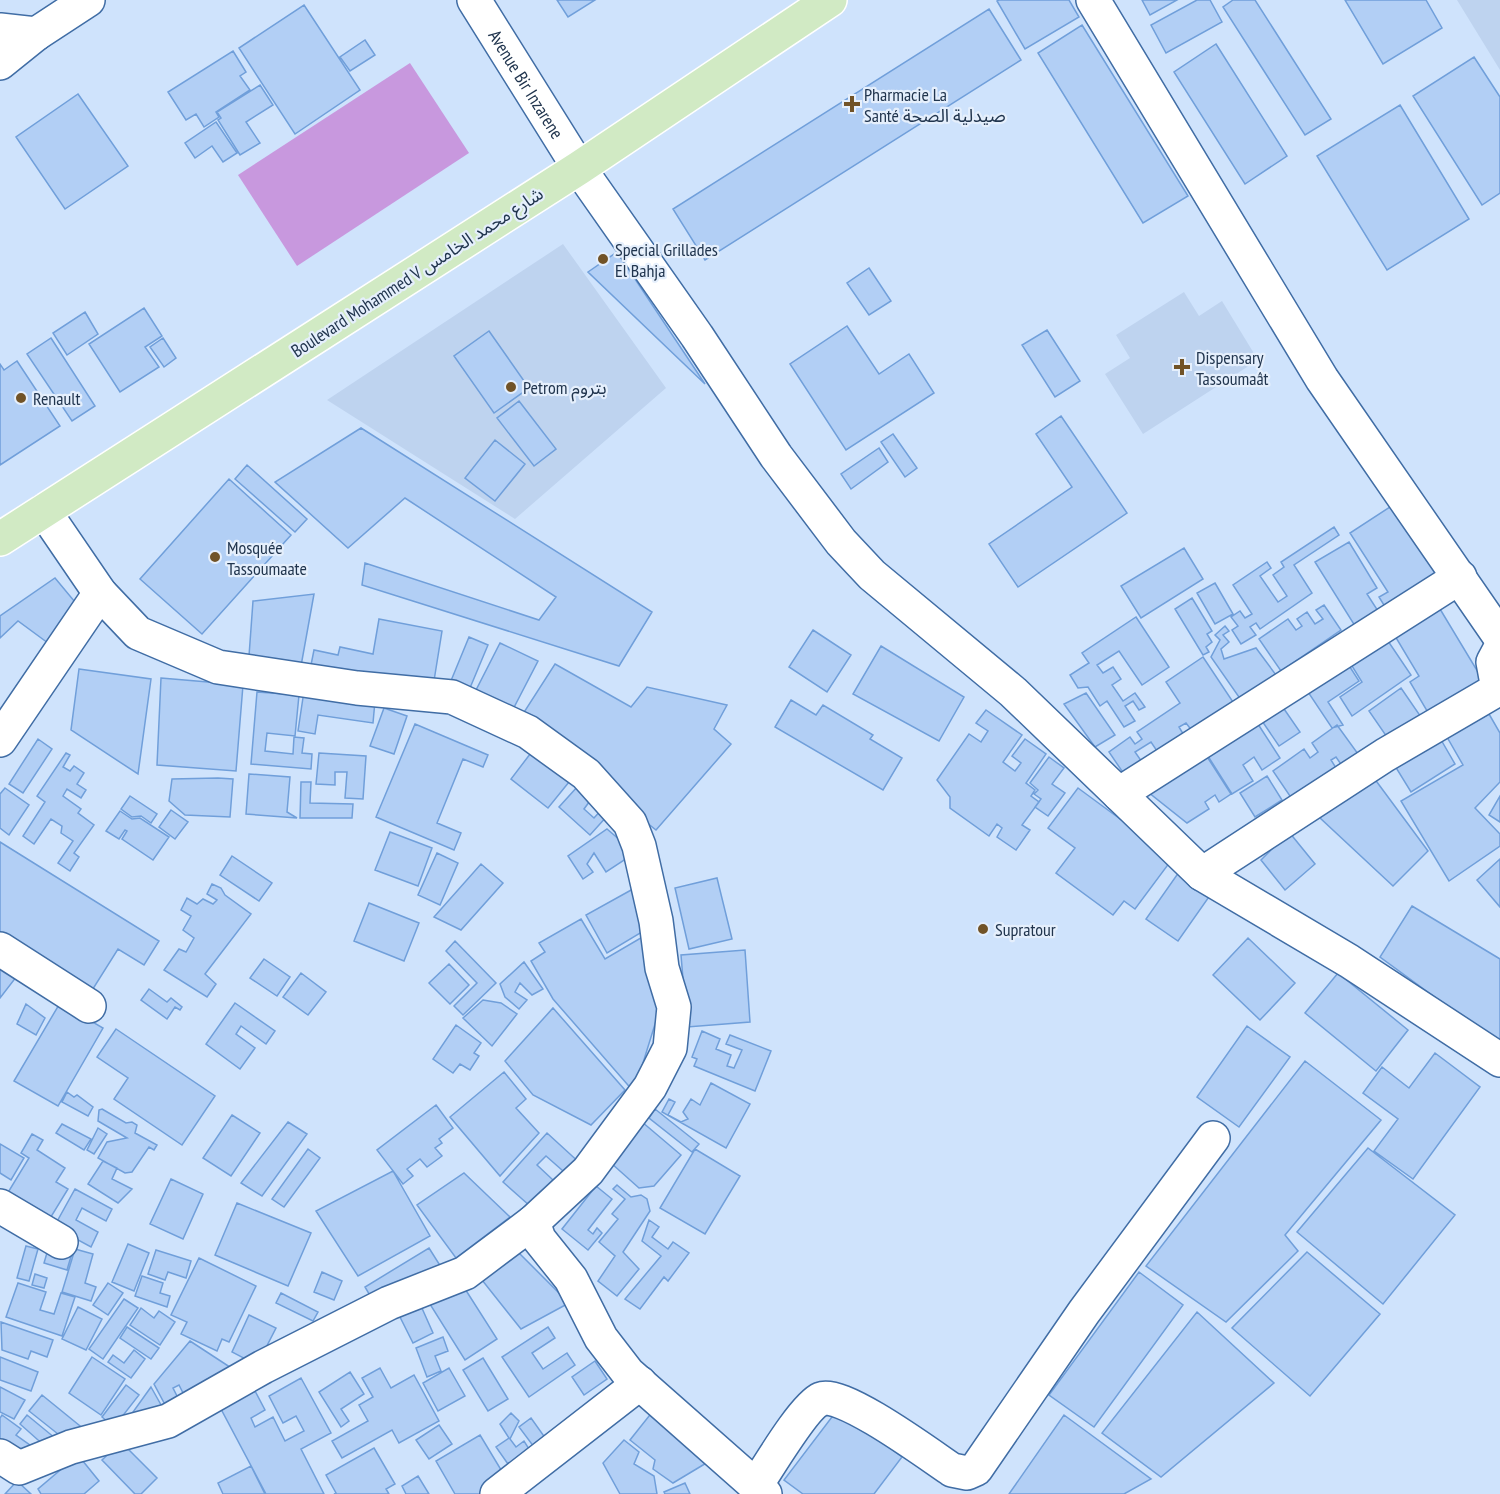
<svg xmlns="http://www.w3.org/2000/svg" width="1500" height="1494" font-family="'PT Sans Narrow','Noto Sans Arabic',sans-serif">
  <rect width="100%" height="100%" fill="#cfe3fc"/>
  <!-- built -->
  <path fill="#bed3ef" d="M1457 0H1500V70Z
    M563 244 666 388 515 519 327 400Z
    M1184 292 1199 316 1222 301 1258 360 1143 434 1105 374 1130 358 1116 335Z"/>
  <!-- green -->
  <path fill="#c898de" d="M410 63 469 153 297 266 238 175Z"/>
  <!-- building -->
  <path fill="#b2cff5" stroke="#709fda" stroke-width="1.5" d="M557 0H595L568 17Z
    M999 0H1069L1079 17 1025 49 997 1Z
    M1142 0H1177L1150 15Z
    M1197 0H1210L1222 22 1166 53 1151 25Z
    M1233 0H1255L1331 119 1305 135 1223 7Z
    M1345 0H1426L1442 28 1383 64Z
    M304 5 360 90 295 134 239 48Z
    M989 9 1021 60 705 260 673 209Z
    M1082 25 1188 196 1143 223 1038 53Z
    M365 40 375 55 350 71 340 57Z
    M1216 44 1287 156 1245 184 1174 72Z
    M233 51 246 72 240 76 250 90 216 112 219 117 204 127 196 114 186 120 168 92Z
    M1474 57 1500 97V193L1482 205 1413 96Z
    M260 85 273 105 246 122 260 143 240 155 218 120 221 118 217 112Z
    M78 94 128 166 65 209 16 137Z
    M1400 105 1469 219 1387 270 1317 156Z
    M216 122 237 153 223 162 212 146 195 158 185 143Z
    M617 252 705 384 588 272Z
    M869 268 891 301 869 315 847 283Z
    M144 308 162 336 145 347 159 367 120 392 89 344Z
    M85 312 98 334 67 355 53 333Z
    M847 326 879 374 909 354 934 393 846 450 790 364Z
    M1047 330 1080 381 1055 397 1022 345Z
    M489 331 529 388 494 413 454 356Z
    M51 338 95 406 72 421 27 354Z
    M163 338 176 358 164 367 150 347Z
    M17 361 60 426 0 465V364L4 370Z
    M519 401 556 449 534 466 497 418Z
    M1061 416 1127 513 1018 587 989 544 1072 487 1036 434Z
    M361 428 652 612 619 666 362 585 365 563 539 620 556 597 405 498 348 548 275 482Z
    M893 434 917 468 905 477 881 442Z
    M495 440 525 464 495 501 465 478Z
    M879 448 888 462 851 489 841 474Z
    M247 465 307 519 295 532 235 479Z
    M229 479 291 535 202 634 140 579Z
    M1393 505 1439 577 1387 610 1379 597 1388 592 1350 533Z
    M1334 527 1339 535 1294 565 1312 593 1260 629 1256 623 1250 627 1256 635 1241 644 1232 630 1238 626 1231 617 1240 611 1245 618 1252 614 1233 585 1267 562 1271 568 1260 576 1278 602 1287 596 1273 575 1284 567 1281 562Z
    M1349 542 1377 588 1367 594 1378 611 1355 626 1315 562Z
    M1184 548 1203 579 1141 618 1121 586Z
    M55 578 75 602 48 643 18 621 0 638V616Z
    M1215 583 1233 614 1215 624 1197 593Z
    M314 594 301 666 249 656 253 601Z
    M1192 598 1212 631 1207 634 1212 642 1206 647 1209 652 1203 655 1175 609Z
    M1324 605 1341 630 1281 671 1259 639 1288 619 1296 630 1302 626 1297 619 1307 612 1315 624 1323 619 1316 610Z
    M1440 609 1484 682 1430 716 1410 682 1419 676 1395 636Z
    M1136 617 1169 667 1142 685 1119 651 1097 665 1103 673 1113 667 1121 679 1112 685 1123 701 1135 693 1145 707 1139 710 1133 701 1125 706 1135 721 1124 727 1107 701 1100 706 1088 687 1078 688 1070 675 1089 663 1082 653Z
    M379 619 442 631 433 687 311 665 314 650 338 655 340 647 373 654Z
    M1225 626 1229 631 1223 635 1229 642 1221 649 1224 659 1256 648 1276 675 1241 700 1211 657 1220 640 1215 635Z
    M813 630 851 655 827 692 789 667Z
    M469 637 488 645 467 695 448 688Z
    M1388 641 1411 675 1352 716 1340 697 1362 682 1352 666Z
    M500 643 538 661 509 717 472 698Z
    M881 646 964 697 939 741 853 694Z
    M1203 657 1237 708 1196 736 1186 723 1179 727 1185 737 1159 754 1151 742 1135 752 1142 762 1124 774 1109 752 1130 737 1135 744 1142 739 1137 732 1180 703 1166 682Z
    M555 664 631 707 647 687 727 705 714 729 731 744 656 830 519 720Z
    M1348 664 1359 681 1328 702 1343 725 1332 728 1308 692Z
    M79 669 151 679 138 774 71 730Z
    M161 678 243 685 236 771 157 765Z
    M1401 688 1421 717 1389 740 1369 711Z
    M304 691 375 701 373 723 318 715 315 734 298 731Z
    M257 692 299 695 295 736 267 733 265 751 293 754 294 737 304 738 302 753 312 754 311 769 251 764Z
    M1086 693 1115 735 1095 747 1064 704Z
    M791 700 816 715 823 705 873 735 870 739 902 758 883 790 775 727Z
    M1282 706 1300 732 1279 746 1262 721Z
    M384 708 407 716 394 754 370 746Z
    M986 710 1022 735 1003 762 1015 771 1021 763 1012 756 1025 739 1046 754 1026 783 1035 790 1031 796 1039 802 1022 825 1030 830 1016 850 997 837 1002 828 997 824 989 836 950 808V797L937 780 969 734 981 742 988 731 976 723Z
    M1489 714 1500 733V782L1475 808 1500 834V846L1449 881 1401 801 1463 765 1447 737Z
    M1256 721 1280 758 1262 770 1254 757 1243 765 1253 781 1232 794 1206 753Z
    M415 724 488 755 483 767 463 759 437 823 461 833 454 850 376 817Z
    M1337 725 1361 758 1345 770 1336 757 1331 760 1338 771 1294 802 1273 771 1304 749 1310 758 1318 752 1312 743Z
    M1440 738 1455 764 1411 792 1395 766Z
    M38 739 52 749 23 793 9 784Z
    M537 745 569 782 548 808 511 779Z
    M66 753 70 755 63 767 70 771 74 766 84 773 77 784 86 790 81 798 67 789 63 796 81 809 78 813 94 825 74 853 79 857 70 871 58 863 73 841 61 833 62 826 51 819 34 844 23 836 45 802 37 796Z
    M319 753 366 756 363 799 345 798 347 772H335V785L316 784Z
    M1206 755 1231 794 1219 802 1215 795 1205 802 1209 809 1187 823 1148 792Z
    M1049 757 1064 768 1052 784 1065 793 1048 816 1035 807 1041 799 1034 794 1038 790 1030 783Z
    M249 774 290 777 287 812 297 818 246 814Z
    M1371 774 1428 851 1393 886 1319 817Z
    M1267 776 1282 800 1255 817 1240 793Z
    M218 778 233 779 230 817 185 815 169 801 172 779Z
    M301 782H311L310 803 353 804 352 818H300Z
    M578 786 592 798 584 809 594 818 602 809 608 815 590 835 559 807Z
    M5 788 29 805 9 835 0 828V794Z
    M1078 788 1173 858 1135 909 1124 901 1113 915 1056 873 1075 848 1048 828Z
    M130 796 157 814 151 823 141 816 132 817 121 809Z
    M1500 796V822L1489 815Z
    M171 810 188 822 175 839 159 827Z
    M120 811 132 819 140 818 169 837 153 860 122 839 127 831 125 830 119 839 106 831Z
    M607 829 635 853 606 872 594 853 587 864 593 872 583 879 568 856Z
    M390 832 432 848 418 886 375 870Z
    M1289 832 1315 864 1285 890 1261 860Z
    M0 842 159 941 144 965 118 949 91 992 0 935Z
    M437 853 458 863 440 905 418 895Z
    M232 856 272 883 259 901 220 875Z
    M1500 859V907L1477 880Z
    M481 864 503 883 461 930 434 917Z
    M1179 872 1211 894 1178 941 1146 919Z
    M717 878 732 939 689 949 675 888Z
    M212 884 221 888 225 895 251 914 205 974 216 984 207 997 164 970 179 949 186 952 194 938 183 930 191 916 181 910 187 898 197 904 203 899 213 904 217 900 207 894Z
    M642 884 652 926 607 953 586 915Z
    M369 903 419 923 404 961 354 941Z
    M1412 906 1500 959V1045L1380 957Z
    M581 919 605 959 651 932 660 1008 634 1092 553 999 531 961 545 952 539 943Z
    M1248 938 1295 983 1260 1020 1213 975Z
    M455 941 496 983 463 1015 454 1006 477 983 446 951Z
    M745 950 750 1022 687 1027 681 955Z
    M264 959 290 977 277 996 250 978Z
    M524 962 543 989 532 995 520 983 515 992 527 1000 519 1009 505 997 500 984Z
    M0 964 17 976 0 998Z
    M449 964 469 985 450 1004 429 983Z
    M301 973 326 992 308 1015 283 997Z
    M1338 973 1408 1030 1376 1071 1305 1013Z
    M149 989 167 1002 171 998 182 1007 180 1010 175 1007 167 1019 141 1000Z
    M483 1000 501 1003 517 1014 492 1046 463 1018Z
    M60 1003 103 1028 58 1106 14 1081Z
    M235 1003 275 1031 266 1044 241 1026 236 1034 255 1048 240 1069 206 1044Z
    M26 1004 45 1018 36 1035 17 1024Z
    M553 1008 625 1090 591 1125 533 1095 505 1061Z
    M456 1025 481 1043 474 1053 479 1056 470 1070 460 1064 453 1073 433 1059Z
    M1247 1026 1290 1057 1239 1127 1197 1097Z
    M116 1029 215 1096 182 1145 114 1099 128 1078 97 1057Z
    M702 1031 720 1039 716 1049 731 1055 727 1066 734 1068 742 1050 726 1044 730 1035 771 1051 755 1091 694 1066 697 1059 692 1057Z
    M1435 1053 1480 1087 1413 1179 1374 1151 1398 1119 1363 1093 1382 1067 1409 1088Z
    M1305 1061 1381 1120 1285 1235 1298 1251 1226 1322 1146 1266Z
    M504 1072 526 1099 516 1108 539 1133 500 1176 450 1117Z
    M711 1083 750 1104 726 1148 662 1112 669 1099 675 1102 668 1115 681 1122 688 1119 683 1112 691 1099 700 1105Z
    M67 1092 74 1097 77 1095 93 1107 88 1116 62 1102Z
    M436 1105 453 1128 439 1139 442 1143 435 1148 442 1156 427 1167 420 1159 407 1169 413 1176 403 1184 377 1150Z
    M102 1109 126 1123 132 1122 137 1125 135 1133 157 1145 154 1150 149 1147 132 1172 125 1173 98 1158 107 1142 127 1138 98 1121 99 1110Z
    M655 1109 699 1144 692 1152 649 1118Z
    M232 1115 260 1133 231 1176 203 1158Z
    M635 1116 681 1155 654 1186 639 1188 602 1155Z
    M288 1122 307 1134 262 1196 241 1183Z
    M62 1124 91 1139 84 1150 56 1133Z
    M98 1128 107 1134 94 1154 87 1150Z
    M547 1133 582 1165 571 1178 546 1156 537 1165 553 1180 530 1206 503 1182Z
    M32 1134 43 1140 37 1150 65 1168 56 1182 68 1189 46 1225 4 1199 29 1158 21 1153Z
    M0 1144 24 1158 11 1180 0 1173Z
    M1368 1148 1455 1215 1383 1304 1297 1232Z
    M308 1149 320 1158 284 1207 272 1199Z
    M695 1149 740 1176 705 1234 660 1208Z
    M103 1161 117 1168 112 1179 132 1189 118 1203 88 1184Z
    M393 1171 430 1236 358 1276 316 1211Z
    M464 1173 510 1217 456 1258 417 1205Z
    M171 1179 203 1194 183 1239 150 1224Z
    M617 1185 631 1197 641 1195 647 1199 650 1211 623 1252 639 1269 617 1296 598 1281 615 1256 599 1242 618 1219 612 1214 625 1199 613 1189Z
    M596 1186 612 1199 588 1230 593 1234 597 1228 602 1233 588 1250 562 1229Z
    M75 1189 112 1209 106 1221 82 1208 76 1220 98 1232 91 1247 54 1227Z
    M237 1203 311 1233 288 1286 215 1255Z
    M649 1220 659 1227 652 1237 668 1249 673 1242 689 1253 668 1281 664 1277 640 1309 625 1299 661 1256 642 1241Z
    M128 1244 149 1253 134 1291 112 1282Z
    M26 1246 38 1249 29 1281 17 1278Z
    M49 1246 72 1253 67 1270 44 1263Z
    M429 1248 441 1267 376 1306 365 1287Z
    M75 1249 93 1254 85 1283 96 1287 91 1301 62 1292Z
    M156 1250 191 1261 186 1278 168 1272 165 1280 148 1274Z
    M518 1252 569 1303 521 1329 478 1275Z
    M1307 1252 1380 1314 1310 1396 1232 1328Z
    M199 1258 256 1286 229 1342 222 1339 217 1351 181 1334 187 1322 171 1315Z
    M322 1272 342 1281 334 1300 314 1292Z
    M1139 1272 1183 1305 1094 1427 1049 1395Z
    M35 1274 47 1278 44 1288 32 1285Z
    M142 1276 163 1283 160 1293 170 1296 167 1307 135 1296Z
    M460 1281 497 1339 465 1360 428 1301Z
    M18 1283 46 1292 40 1310 54 1314 61 1293 75 1297 62 1336 6 1317Z
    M108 1283 123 1293 108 1315 93 1305Z
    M281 1293 318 1312 313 1321 276 1303Z
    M124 1299 138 1308 103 1359 89 1349Z
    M421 1306 433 1333 413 1343 400 1317Z
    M78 1307 102 1319 86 1350 62 1339Z
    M141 1308 154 1318 159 1311 175 1322 160 1345 130 1325Z
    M1197 1312 1274 1383 1161 1477 1102 1433Z
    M249 1315 276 1328 257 1365 232 1352Z
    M1 1322 53 1340 47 1357 31 1351 28 1359 2 1350Z
    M127 1327 159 1348 151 1359 120 1338Z
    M548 1327 555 1338 532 1353 543 1369 567 1353 575 1365 529 1397 502 1357Z
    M443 1337 448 1351 435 1356 441 1371 427 1377 416 1348Z
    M190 1341 239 1373 187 1401 179 1385 173 1388 182 1406 169 1412 154 1384Z
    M134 1350 145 1359 131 1378 108 1362 113 1355 124 1363Z
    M0 1357 38 1372 31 1391 0 1380Z
    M92 1357 125 1379 101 1415 69 1393Z
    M483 1358 508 1399 488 1411 463 1370Z
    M595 1361 607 1379 584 1395 572 1377Z
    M380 1368 391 1388 414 1375 439 1421 399 1443 392 1430 342 1458 332 1441 368 1421 359 1405 373 1397 362 1378Z
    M449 1368 465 1396 438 1411 423 1383Z
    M350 1372 364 1394 341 1409 349 1421 341 1427 319 1392Z
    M301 1378 331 1433 301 1449 324 1494H266L221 1409 255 1391 265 1410 251 1418 255 1427 273 1417 285 1441 304 1431 296 1416 283 1423 269 1396Z
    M126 1385 139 1395 114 1427 102 1417Z
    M0 1387 25 1400 14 1419 0 1412Z
    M151 1387 165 1412 147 1422 133 1412Z
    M42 1395 85 1430 63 1438 29 1411Z
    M838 1409 902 1457 874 1494H803L784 1480Z
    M653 1411 708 1462 673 1483 653 1469 655 1460 630 1440Z
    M511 1413 519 1421 510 1439 516 1447 524 1441 536 1460 515 1474 496 1447 509 1438 500 1424Z
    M2 1415 21 1429 16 1435 34 1448 16 1457 0 1445V1418Z
    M27 1415 55 1438 47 1448 20 1424Z
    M1064 1415 1151 1479 1124 1494H1009Z
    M531 1418 551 1446 540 1455 519 1427Z
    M439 1425 452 1444 429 1459 416 1440Z
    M480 1435 509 1483 490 1494H455L436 1461Z
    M624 1440 639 1452 634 1464 654 1476 657 1494H620L603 1463Z
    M121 1442 157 1478 141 1494H135L102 1460Z
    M374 1448 395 1484 386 1489 389 1494H334L336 1493 326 1475Z
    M78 1455 99 1481 84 1494H41L38 1489Z
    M251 1466 265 1494H223L218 1483Z
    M418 1476 429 1494H406L402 1486Z
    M17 1481 31 1494H5Z
    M685 1483 690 1494H665L664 1492Z"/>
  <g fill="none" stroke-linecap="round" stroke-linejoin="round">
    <!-- minor casing -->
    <g stroke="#406da5" stroke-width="36">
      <g id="minor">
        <path id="s1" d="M474 0 579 168 697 336 776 456 841 542 872 575 1013 692 1119 794 1460 577"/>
        <path d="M1093 0 1322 379 1500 637"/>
        <path d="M0 30 36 34 88 0"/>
        <path d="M0 63 36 34"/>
        <path d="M0 740 100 593"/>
        <path d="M1119 794 1202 874 1349 961 1500 1060"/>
        <path d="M1202 874 1385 755 1498 689 1493 662 1500 649"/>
        <path d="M0 949 89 1006"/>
        <path d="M0 1206 61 1242"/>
        <path d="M533 1222 539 1239 571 1279 601 1338 628 1373 765 1494"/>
        <path d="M0 1456 19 1468 71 1447 168 1421 263 1367 389 1303 465 1273 533 1222 588 1171 650 1087 670 1048 674 1007 662 968 656 921 639 846 630 823 586 774 528 732 452 697 357 688 218 667 138 633 100 593 44 511"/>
        <path d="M755 1487C767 1469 804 1406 821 1399 842 1390 931 1456 952 1470L967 1473 976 1469 1084 1312 1213 1138"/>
        <path d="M497 1494 640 1383"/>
      </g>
    </g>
    <!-- major casing -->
    <g stroke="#fff" stroke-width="36">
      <path id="major" d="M0 539 579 168 830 0"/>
    </g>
    <!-- minor -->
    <use href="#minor" stroke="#fff" stroke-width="33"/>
    <!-- major -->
    <use href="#major" stroke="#d1eac4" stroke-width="33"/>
  </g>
  <!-- markers -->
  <g fill="#715327" stroke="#e5effc" stroke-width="2">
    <path d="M849 95h6v6h6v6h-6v6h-6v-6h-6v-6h6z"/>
    <circle cx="603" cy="259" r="6"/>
    <path d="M1179 358h6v6h6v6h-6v6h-6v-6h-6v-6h6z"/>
    <circle cx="511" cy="387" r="6"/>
    <circle cx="21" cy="398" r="6"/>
    <circle cx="215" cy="557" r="6"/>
    <circle cx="983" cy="929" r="6"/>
  </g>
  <g text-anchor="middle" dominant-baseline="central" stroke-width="4.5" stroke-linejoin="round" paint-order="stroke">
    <!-- street labels -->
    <g font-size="18" fill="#21354e" stroke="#e5effc">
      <text stroke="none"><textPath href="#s1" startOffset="99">Avenue Bir Inzarene</textPath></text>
      <text transform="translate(417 272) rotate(-33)">Boulevard Mohammed V شارع محمد الخامس</text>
    </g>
    <!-- poi labels -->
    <g font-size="18" fill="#21354e" stroke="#e5effc" text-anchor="start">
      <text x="864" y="94">Pharmacie La<tspan x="864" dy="21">Santé صيدلية الصحة</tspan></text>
      <text x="615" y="249">Special Grillades<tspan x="615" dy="21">El Bahja</tspan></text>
      <text x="1196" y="357">Dispensary<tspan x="1196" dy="21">Tassoumaât</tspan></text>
      <text x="523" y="387">Petrom بتروم</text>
      <text x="33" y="398">Renault</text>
      <text x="227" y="547">Mosquée<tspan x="227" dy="21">Tassoumaate</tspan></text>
      <text x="995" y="929">Supratour</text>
    </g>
  </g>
</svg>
